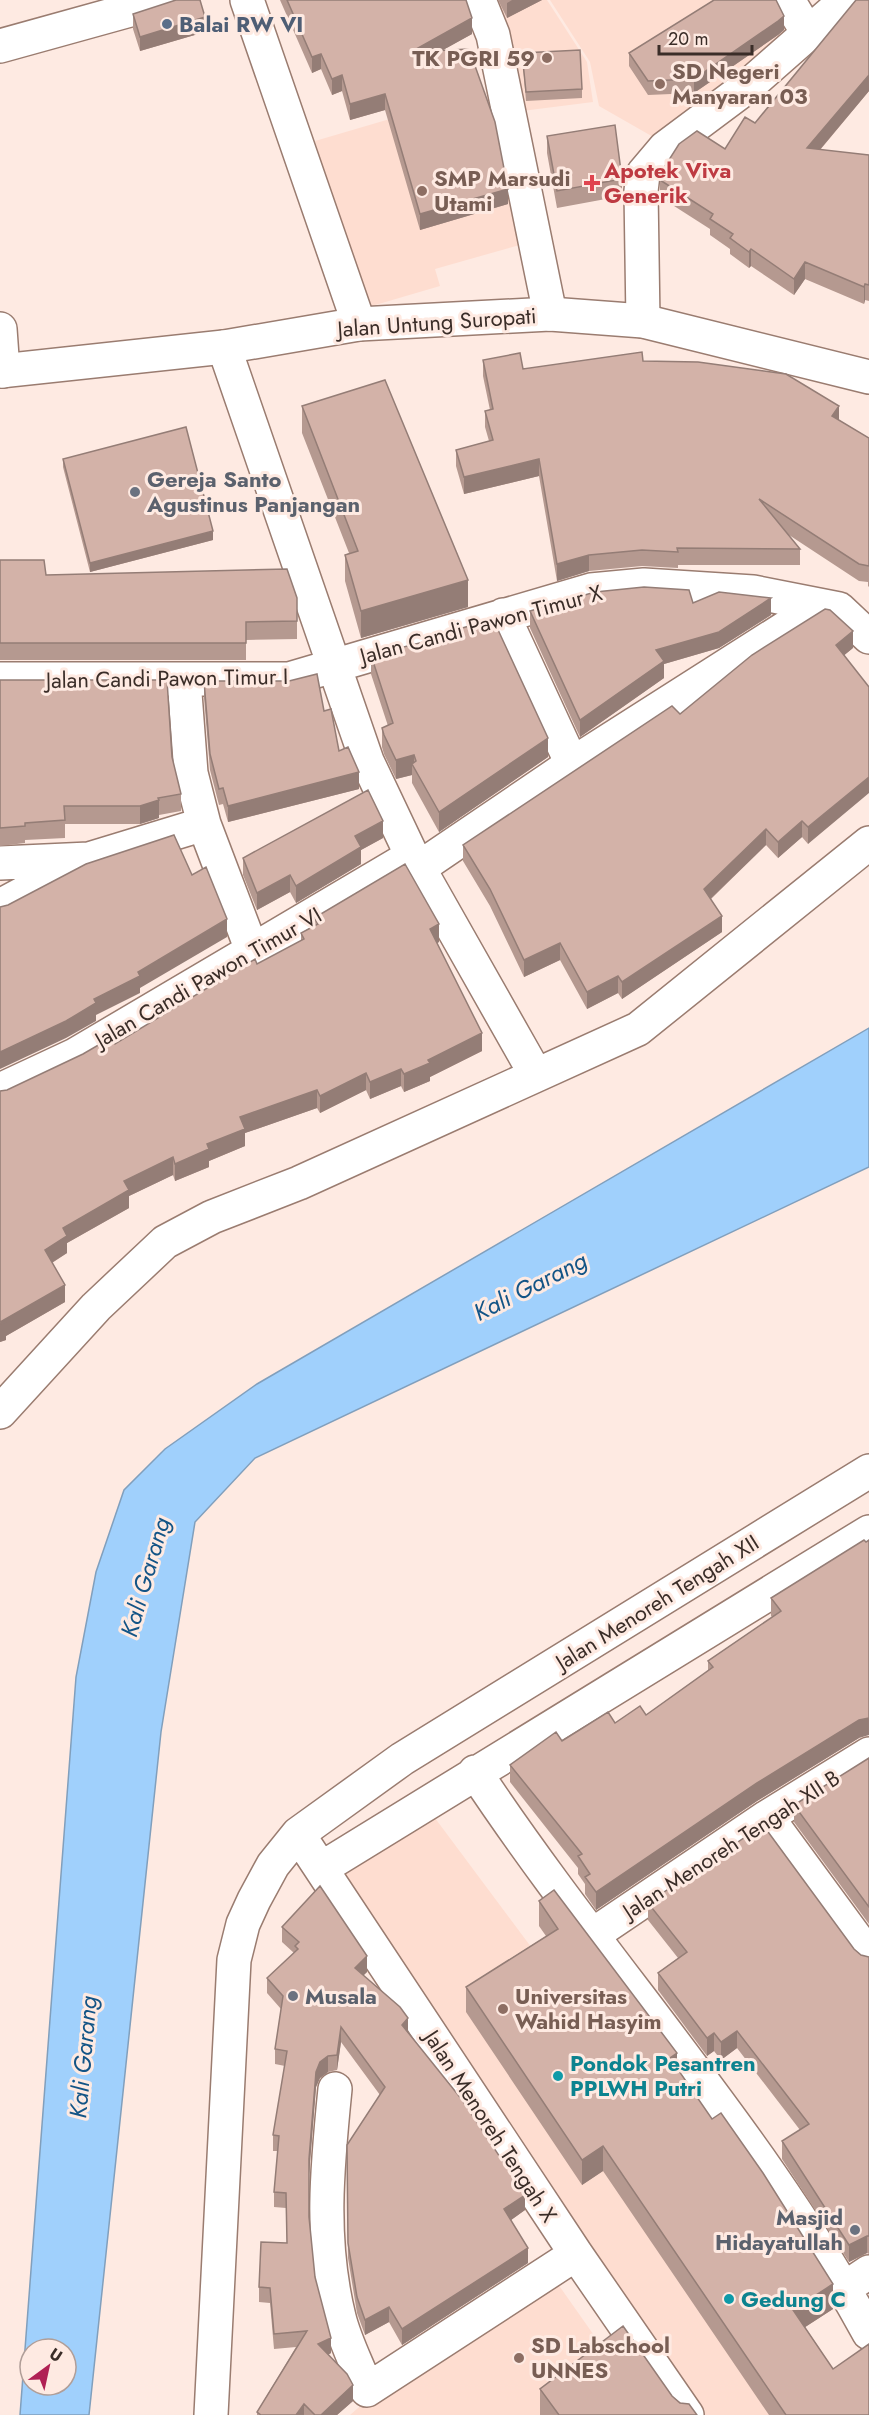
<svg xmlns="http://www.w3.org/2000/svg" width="869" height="2415" font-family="Jost,sans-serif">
  <rect width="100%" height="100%" fill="#feeae2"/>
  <!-- built -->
  <path fill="#feddd0" d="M486 0H547L587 62 593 102 522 111Z
    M550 0H785L799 23 755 62 655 138 599 106 590 62Z
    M485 91 530 242 435 269 440 286 365 308 315 141Z
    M429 1810 681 2148 866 2415H703L335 1870Z
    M553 2277 650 2415H350L382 2387Z"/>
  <!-- water -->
  <path fill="#a0d0fc" stroke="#819fbc" stroke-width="1.5" fill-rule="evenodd" d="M869 1028V1167L255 1458 195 1522 161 1732 89 2415H20L76 1677 96 1572 124 1490 165 1449 257 1384ZM30 2349H66V2385H30Z"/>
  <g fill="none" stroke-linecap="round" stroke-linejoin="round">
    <!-- minor casing -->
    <g stroke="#9a7c70" stroke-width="36">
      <path id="minor" d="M247 0 359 324
        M479 0 493 35 550 314
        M788 0 808 33
        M0 46 166 0
        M643 321 641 191 643 174 665 148 748 86 846 0
        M0 329 3 371
        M224 347 367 761 412 856 536 1075
        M503 615 572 764
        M0 679H289L591 590 644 585 753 592 839 609 869 637
        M184 680 191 773 204 824 253 953
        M0 863 89 859 204 824
        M419 868 572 764 820 606
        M0 906 80 863
        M0 1090 75 1055 412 856
        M0 1412 96 1307 165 1242 212 1217 299 1183 638 1029 869 843
        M475 1772C601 1962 759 2132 869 2333
        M767 1817 869 1956
        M298 1834 576 2254 687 2415
        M322 1868 869 1532
        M594 1934 767 1817 869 1754
        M335 2089C327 2168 320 2240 339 2317 345 2342 358 2366 367 2390L576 2254
        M845 2288 869 2272
        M211 2415 234 1960 243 1924 254 1900 273 1865 298 1834 402 1759 869 1471"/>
    </g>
    <!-- major casing -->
    <g stroke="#9a7c70" stroke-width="36">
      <path id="major" d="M0 371 224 347 359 324 550 314 643 321 869 377"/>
    </g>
    <!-- minor -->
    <use href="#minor" stroke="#fff" stroke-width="33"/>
    <!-- major -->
    <use href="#major" stroke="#fff" stroke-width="33"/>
  </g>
  <!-- wall -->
  <path fill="#b59990" d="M280 0H466L472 34 442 50 508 204 420 230 385 110 350 120 342 91 332 95 321 69 312 73Z
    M498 0H542L507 18Z
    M869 0V91L820 150 869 155V301L865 300 864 304 805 279 794 295 751 266 749 268 730 254V249L710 235V229L660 197V174L725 149 755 123Z
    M133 14 205 32 140 51 133 29Z
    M784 30 778 35 694 93 648 95 629 66V53Z
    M522 53 582 89V98L526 101Z
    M547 136 622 179V196L557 208 547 153Z
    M483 360 523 369 643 361 839 420 869 438V587L868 586V582L859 581 789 535 800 549V565H678V568L642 566 589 571 557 581 539 476 464 494 456 466V450L489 441 485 427V411L490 410 483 376Z
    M302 406 468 607 361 638 345 581V555L349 553 302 433Z
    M63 459 213 540 90 572 63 467Z
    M0 560 46 575 297 598V639L246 640V660H0Z
    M693 603 771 615 719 648 664 664V678L580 737 530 628V611Z
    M853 648 844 655 808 844 802 837 778 858 766 845 711 899 722 932 622 999 618 993 587 1009 560 960 524 977 490 906 463 861V845L680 714Z
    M371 655 548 757 439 832 412 783V775L396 779 384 754 382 747V728L388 726 371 674Z
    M0 680 172 757 181 794V811L159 815V818L140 824H65V838L25 840V843L0 846Z
    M204 681 324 711 339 751 359 789 228 822 223 804 219 805 210 770 204 698Z
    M383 838 361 850V864L296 903 290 892 257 910 243 875V858Z
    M314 918 439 942 437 943 482 1051 430 1077V1081L404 1092 401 1086 370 1099 366 1090 320 1113 317 1108 245 1133V1146L209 1161V1167L175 1181 173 1175 129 1196V1208L67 1243V1253L52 1263 65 1302 6 1336V1340L0 1342 7 1090 115 1044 301 941V933L314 925Z
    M864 1540 859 1738 757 1801 596 1910 585 1894V1884L578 1874V1868L510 1782V1765L562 1741 615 1723 646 1715 708 1671V1661L772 1617 771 1616V1598Z
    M869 1758V1924L794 1822V1805Z
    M539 1901 677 2067 833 2309 805 2327 833 2369 869 2415H769L603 2171 582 2185 466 2012V1987L546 1936 539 1926Z
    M648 1903 854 1949 861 1955 869 1957V2254L867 2253 849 2262 782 2159V2141L800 2130 737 2048 721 2060 714 2051 707 2056 658 1990V1973L678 1958 648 1920Z
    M282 1927 367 1972 363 1975 408 2032 525 2210 511 2220 528 2263 402 2345 389 2322 365 2335 357 2313 348 2258 347 2145 380 2095 341 2042 337 2070 328 2072 320 2078 316 2087 309 2174V2218L315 2277 331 2353 328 2355 353 2401 337 2415H257V2412L296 2347 274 2349 270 2303 259 2302V2287L287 2243 286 2208 274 2207V2192L278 2151H273V2135L285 2066 275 2064V2049L281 2009 267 1993V1978L294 1953 282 1942Z
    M540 2389 672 2396 697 2415H540Z"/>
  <!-- shaded-wall -->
  <path fill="#947d76" d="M512 0H542L507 18V3Z
    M784 16V30L778 35 694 93V79Z
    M205 17V32L140 51V37Z
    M472 18V34L411 68V52Z
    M321 54V69L312 73V57Z
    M342 75V91L332 95V79Z
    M869 75V91L807 165V148Z
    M385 94V110L350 120V104Z
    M508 189V204L420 230V214Z
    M751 249V266L749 268V252Z
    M805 262V279L794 295V279Z
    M865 284V300L864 304V287Z
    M839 406V422L832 416Z
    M539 459V476L464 494V477Z
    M213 531V540L90 572V563Z
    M589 555V571L557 581V564Z
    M468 580V607L361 638V611Z
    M771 598V615L719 648 664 664V678L580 737V720L656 650Z
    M853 631V648L836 662V645Z
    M548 738V757L439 832V812Z
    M414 755V767L412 764V775L396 779V760Z
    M359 772V789L228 822V806Z
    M869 777V793L808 844V827Z
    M159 800V818L140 824V806Z
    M383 821V838L361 850V864L296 903V886L355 836Z
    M802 821V837L778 858V842Z
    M766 829V845L704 905V889Z
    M290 875V892L257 910V893Z
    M722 916V932L622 999V982Z
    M227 919V937L140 988V993L96 1015V1021L66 1038 0 1069V1052L94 999 138 972Z
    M439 924V942L430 947V929Z
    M560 943V960L524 977V960Z
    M618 976V993L587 1009V992Z
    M482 1033V1051L430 1077V1081L404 1092V1074L428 1060Z
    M401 1069V1086L370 1099V1082Z
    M366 1073V1090L320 1113V1096Z
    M317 1090V1108L245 1133V1146L209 1161V1167L175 1181V1164L207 1144 240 1117Z
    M173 1157V1175L129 1196V1208L67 1243V1253L45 1267V1250L63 1228 124 1181Z
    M65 1285V1302L6 1336V1340L0 1342V1322Z
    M869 1718V1735L859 1738 757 1801 596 1910V1892L757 1783 859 1720Z
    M367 1956V1972L355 1984V1968Z
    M408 2018V2034L402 2025Z
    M341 2027V2042L337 2070V2055Z
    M737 2031V2048L721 2060V2042Z
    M714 2033V2051L707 2056V2038Z
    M677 2053V2078L670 2058Z
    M328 2056V2072L320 2078 316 2087 309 2174V2159L316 2072 320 2062Z
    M603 2146V2171L582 2185V2160Z
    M525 2195V2210L504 2225V2209Z
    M867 2236V2253L849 2262V2245Z
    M528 2248V2263L402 2345V2329Z
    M833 2284V2309L793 2335V2310Z
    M389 2307V2322L365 2335V2320Z
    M331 2338V2353L318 2360V2344Z
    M353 2385V2401L337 2415H321Z
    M304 2404V2415H296Z"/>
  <!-- building -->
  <path fill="#d3b2a8" stroke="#947d76" stroke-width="1.5" d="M176 0H200L205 17 140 37 133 14Z
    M287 0H466L472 18 411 52 469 49 495 122 508 189 420 214 385 94 350 104 342 75 332 79 321 54 312 57Z
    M714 0H776L784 16 778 21 694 79 648 81 629 53Z
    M856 0H869V75L807 148 869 155V285L865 284 864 287 805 262 794 279 751 249 749 252 730 238 733 234 710 219 713 214 660 180V174L679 144 697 131 725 149 745 117 755 123Z
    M580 50 582 89 526 92 522 53Z
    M615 125 622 179 557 191 547 136Z
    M642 352 643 361 698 362 786 374 839 406 832 416 869 438V566L859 564 759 499 800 549 677 548 678 552 642 550 589 555 557 564 539 459 464 477 456 450 493 440 485 411 493 409 483 360 520 353 523 369Z
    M385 380 468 580 361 611 345 555 358 551 302 406Z
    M186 427 213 531 90 563 63 459Z
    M0 560H44L46 575 287 569 297 598V621L246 622V643H0Z
    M644 587 689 590 693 603 719 592 771 598 719 632 656 650 664 661 580 720 530 611 595 592Z
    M825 609 830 610 853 631 836 645 869 687V777L808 827 802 821 778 842 766 829 704 889 722 916 622 982 618 976 587 992 560 943 524 960 490 889 463 845 672 706 680 714 752 655Z
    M493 619 548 738 439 812 412 764 416 761 414 755 396 760 384 735 382 728 393 723 371 655 436 639 435 636Z
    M317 674 324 711 331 709 339 751 348 747 359 772 228 806 223 788 219 789 210 754 204 681H289Z
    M0 680H167L172 757 181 794 158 798 159 800 140 806H64L65 820 25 823V826L0 828Z
    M368 790 383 821 355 836 361 847 296 886 290 875 257 893 243 858Z
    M174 835 192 875 206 867 227 919 138 972 140 976 94 999 96 1003 66 1021 0 1052V907L8 905 86 864Z
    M405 864 439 924 430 929 482 1033 428 1060 430 1063 404 1074 401 1069 370 1082 366 1073 320 1096 317 1090 240 1117 245 1129 207 1144 209 1149 175 1164 173 1157 124 1181 129 1190 63 1228 67 1236 45 1250 65 1285 0 1322H6L0 1324V1091L7 1090 83 1054 112 1037 115 1044 255 959 257 964 304 939 301 933 318 924 314 918Z
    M864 1540 866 1542 869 1540V1718L859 1720 757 1783 596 1892 585 1877 590 1874 578 1856 582 1854 510 1765 556 1732 562 1741 608 1712 615 1723 640 1706 646 1715 713 1667 708 1661 781 1611 771 1598Z
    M869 1758V1907L794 1805Z
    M763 1825 854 1949 861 1955 869 1957V2236H867L849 2245 782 2141 809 2124 737 2031 721 2042 714 2033 707 2038 658 1973 687 1952 648 1903Z
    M320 1886 367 1956 355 1968 400 2007 408 2018 402 2025 463 2101 525 2195 504 2209 528 2248 402 2329 389 2307 365 2320 357 2297 348 2243 347 2145 385 2087 341 2027 337 2055 328 2056 320 2062 316 2072 309 2159V2217L315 2277 331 2338 318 2344 347 2374 353 2385 321 2415H315L304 2404 296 2415H261L257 2412 307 2331 274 2334 270 2288 259 2287 261 2242 287 2243 286 2193 274 2192 279 2136 273 2135 287 2051 275 2049 283 1996 267 1978 298 1949 295 1946 299 1942 282 1927Z
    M554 1890 677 2053 670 2058 712 2119 721 2113 763 2173 833 2284 793 2310 833 2369 869 2344V2415H786L603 2146 582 2160 466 1987 558 1929 539 1901Z
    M623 2326 672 2396 680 2403 689 2404 697 2415H559L540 2389Z"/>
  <!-- markers -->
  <circle fill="#5c6f8a" stroke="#feeae2" stroke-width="2" cx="167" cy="24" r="6"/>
  <g fill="#8d6e63" stroke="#feeae2" stroke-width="2">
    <circle cx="547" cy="58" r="6"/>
    <circle cx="660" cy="84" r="6"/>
    <circle cx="422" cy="191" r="6"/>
    <circle cx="503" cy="2009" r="6"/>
    <circle cx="519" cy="2358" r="6"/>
  </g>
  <path fill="#e0444e" stroke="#feeae2" stroke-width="2" d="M589 174h6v6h6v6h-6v6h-6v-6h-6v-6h6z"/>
  <g fill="#6b7280" stroke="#feeae2" stroke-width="2">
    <circle cx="135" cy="492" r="6"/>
    <circle cx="293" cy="1996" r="6"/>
    <circle cx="855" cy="2230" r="6"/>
  </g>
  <g fill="#0f9aa8" stroke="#feeae2" stroke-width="2">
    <circle cx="558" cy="2076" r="6"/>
    <circle cx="729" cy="2299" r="6"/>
  </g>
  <g text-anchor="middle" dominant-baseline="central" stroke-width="6" stroke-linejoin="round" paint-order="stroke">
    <!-- service labels -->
    <g font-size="22" font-weight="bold" fill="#4e5e75" stroke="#feeae2" text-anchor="start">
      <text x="179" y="24">Balai RW VI</text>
    </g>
    <!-- education labels -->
    <g font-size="22" font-weight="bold" fill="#785e54" stroke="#feeae2" text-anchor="start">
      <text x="535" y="58" text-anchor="end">TK PGRI 59</text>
      <text x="672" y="71">SD Negeri<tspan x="672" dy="25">Manyaran 03</tspan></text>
      <text x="434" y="178">SMP Marsudi<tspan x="434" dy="25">Utami</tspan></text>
      <text x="515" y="1996">Universitas<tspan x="515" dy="25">Wahid Hasyim</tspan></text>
      <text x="531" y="2345">SD Labschool<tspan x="531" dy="25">UNNES</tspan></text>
    </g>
    <!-- health labels -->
    <g font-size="22" font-weight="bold" fill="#be3a42" stroke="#feeae2" text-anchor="start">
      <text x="604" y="170">Apotek Viva<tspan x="604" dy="25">Generik</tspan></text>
    </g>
    <!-- street labels -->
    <g font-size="22" fill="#3a2d28" stroke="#feeae2">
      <text transform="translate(437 322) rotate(-4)">Jalan Untung Suropati</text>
      <text transform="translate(481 624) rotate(-15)">Jalan Candi Pawon Timur X</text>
      <text transform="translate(167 678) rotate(-1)">Jalan Candi Pawon Timur I</text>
      <text transform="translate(208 977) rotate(-30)">Jalan Candi Pawon Timur VI</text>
      <text transform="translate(657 1602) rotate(-32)">Jalan Menoreh Tengah XII</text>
      <text transform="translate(731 1844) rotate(-33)">Jalan Menoreh Tengah XII B</text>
      <text transform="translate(491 2126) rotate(57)">Jalan Menoreh Tengah X</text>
    </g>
    <!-- worship labels -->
    <g font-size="22" font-weight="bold" fill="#5b616d" stroke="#feeae2" text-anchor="start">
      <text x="147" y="479">Gereja Santo<tspan x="147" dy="25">Agustinus Panjangan</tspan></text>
      <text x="305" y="1996">Musala</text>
      <text x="843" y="2217" text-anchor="end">Masjid<tspan x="843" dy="25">Hidayatullah</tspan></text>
    </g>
    <!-- culture labels -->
    <g font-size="22" font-weight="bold" fill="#0d838f" stroke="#feeae2" text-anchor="start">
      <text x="570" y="2063">Pondok Pesantren<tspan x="570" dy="25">PPLWH Putri</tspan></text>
      <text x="741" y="2299">Gedung C</text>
    </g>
    <!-- water labels -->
    <g font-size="24" font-style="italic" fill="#135486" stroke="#feeae2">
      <text transform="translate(530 1286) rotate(-27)">Kali Garang</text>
      <text transform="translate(145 1577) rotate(-74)">Kali Garang</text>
      <text transform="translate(83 2057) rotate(-85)">Kali Garang</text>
    </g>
  </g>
  <!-- north arrow -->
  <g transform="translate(48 2367) rotate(33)"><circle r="28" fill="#feeae2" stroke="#b09e98" stroke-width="1.5"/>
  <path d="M0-4.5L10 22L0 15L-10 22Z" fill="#b02054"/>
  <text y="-9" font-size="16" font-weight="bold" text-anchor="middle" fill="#3a2d28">U</text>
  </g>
  <!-- scale -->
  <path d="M659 45v9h93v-9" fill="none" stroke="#3a2d28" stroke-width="3"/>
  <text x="668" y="45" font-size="18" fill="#3a2d28" stroke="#feeae2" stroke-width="4.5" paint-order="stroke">20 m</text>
</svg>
